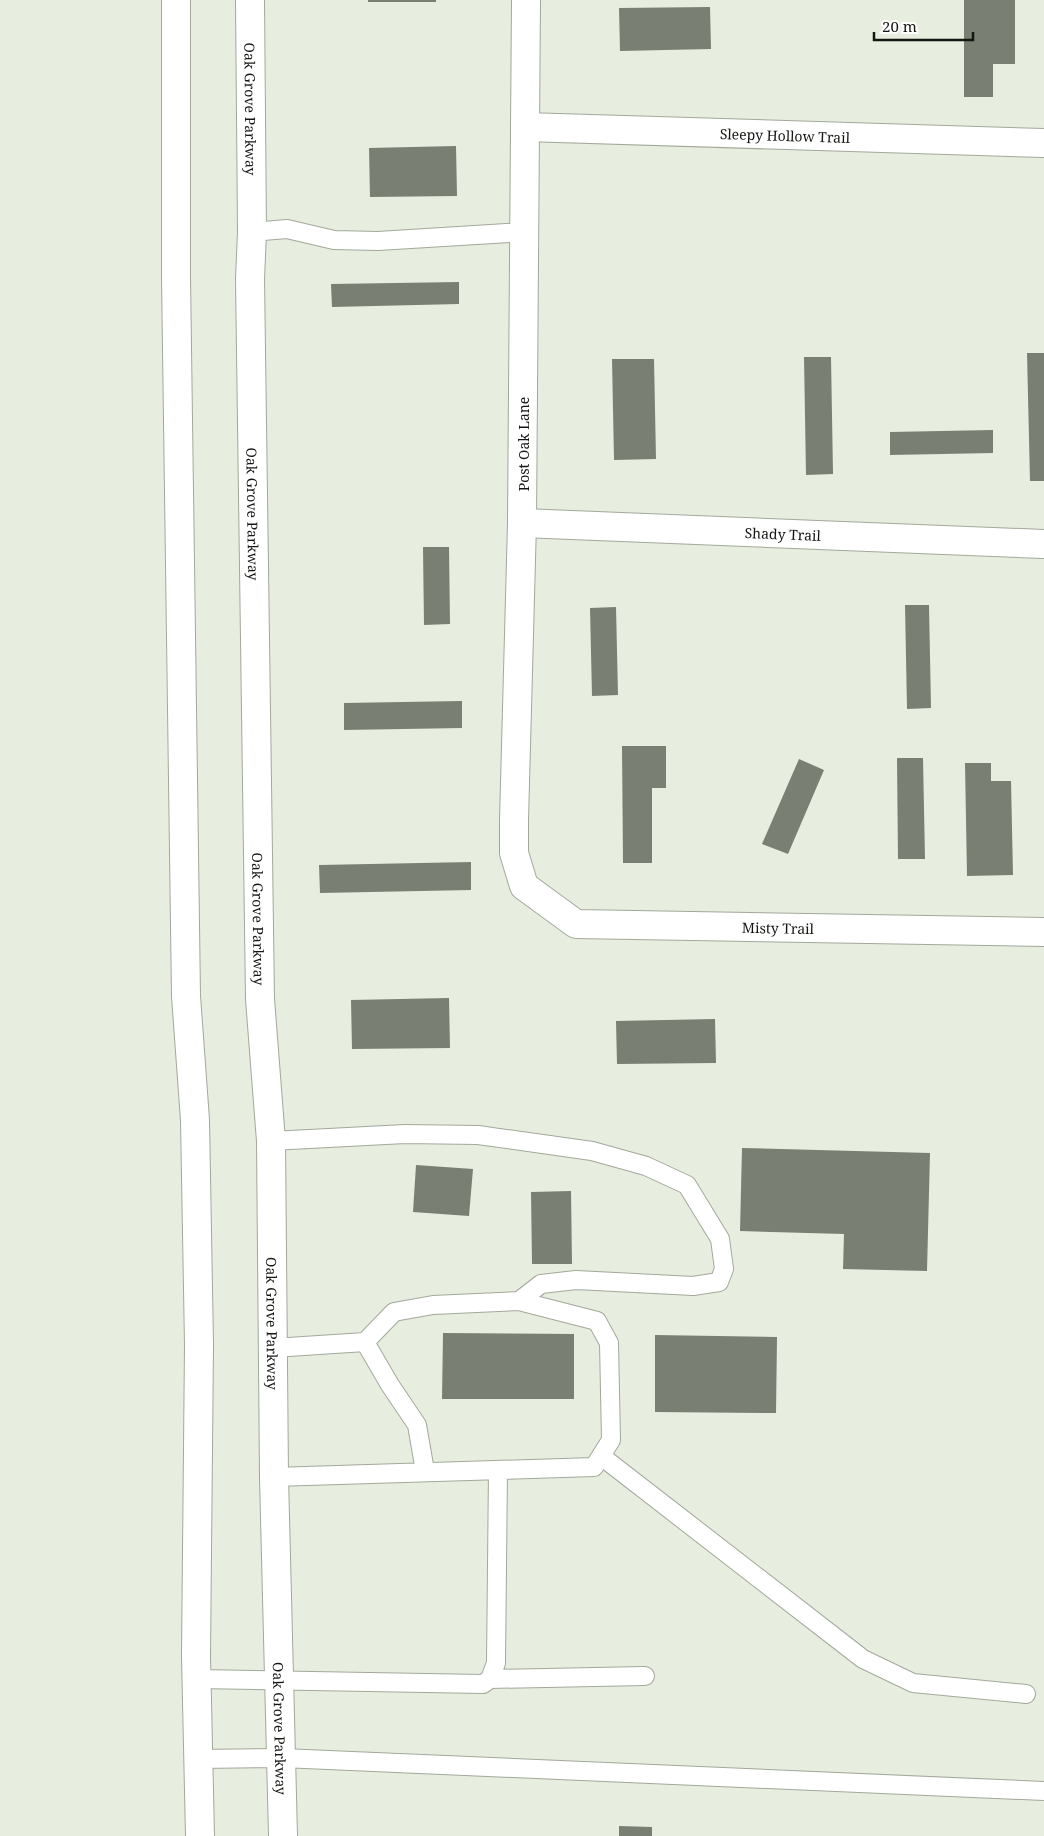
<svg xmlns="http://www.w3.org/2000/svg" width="1044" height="1836" font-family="'Noto Serif',serif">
  <rect width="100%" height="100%" fill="#e7eddf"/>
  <!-- building -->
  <path fill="#797f72" d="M368 0H436V2H368Z
    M964 0H1015V64H993V97H964Z
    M710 7 711 49 620 51 619 8Z
    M456 146 457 196 370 197 369 148Z
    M459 282V304L332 307 331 284Z
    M1027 353H1044V481H1030Z
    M804 357H831L833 474 806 475Z
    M612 359H654L656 459 614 460Z
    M993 430V453L890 455V432Z
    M423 547H449L450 624 424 625Z
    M905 605H929L931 708 907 709Z
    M616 607 618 695 592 696 590 608Z
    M462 701V728L344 730V703Z
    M622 746H666V788H652V863H623Z
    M897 758H923L925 859H898Z
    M799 759 824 770 788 854 762 844Z
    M965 763H991V781H1011L1013 875 967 876Z
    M471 862V890L320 893 319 865Z
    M449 998 450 1048 352 1049 351 1000Z
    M715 1019 716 1063 617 1064 616 1021Z
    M742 1148 930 1153 927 1271 843 1269 844 1234 740 1231Z
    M416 1165 473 1169 469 1216 413 1212Z
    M571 1191 572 1264H532L531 1192Z
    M443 1333 574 1334V1399H442Z
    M655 1335 777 1337 776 1413 655 1412Z
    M619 1826 652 1827V1836H619Z"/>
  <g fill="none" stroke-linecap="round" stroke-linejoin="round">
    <!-- lane casing -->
    <g stroke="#a2a99b" stroke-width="20">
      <path id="lane" d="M252 232 287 229 334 240 378 241 524 232
        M271 1141 405 1134 478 1135 592 1151 646 1166 687 1185 720 1239 724 1269 719 1282 693 1286 576 1280 541 1284 519 1301
        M365 1342 390 1385 417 1425 425 1471
        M273 1348 365 1342 394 1312 433 1305 519 1301 597 1321 609 1343 611 1440 594 1467 274 1477
        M601 1456 863 1659 913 1683 1026 1694
        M197 1679 483 1684 490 1679 496 1663 498 1470
        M490 1679 645 1676
        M199 1759 282 1758 1044 1791"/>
    </g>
    <!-- street casing -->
    <g stroke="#a2a99b" stroke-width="30">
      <g id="street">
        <path id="s1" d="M526 0 522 523 514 820V853L524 886 576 924 1044 932"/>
        <path id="s2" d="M525 127 1044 143"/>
        <path id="s3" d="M522 523 1044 544"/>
      </g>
    </g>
    <!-- secondary casing -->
    <g stroke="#a2a99b" stroke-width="30">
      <g id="secondary">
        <path d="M176 0V276L186 996 195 1120 199 1345 196 1656 200 1836"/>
        <path id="s4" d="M250 0 252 232 250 279 260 999 271 1141 274 1477 283 1836"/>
      </g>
    </g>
    <!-- lane -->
    <use href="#lane" stroke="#fff" stroke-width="18"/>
    <!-- street -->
    <use href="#street" stroke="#fff" stroke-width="28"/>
    <!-- secondary -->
    <use href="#secondary" stroke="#fff" stroke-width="28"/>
  </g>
  <g text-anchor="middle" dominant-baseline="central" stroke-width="4" stroke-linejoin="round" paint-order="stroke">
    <!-- street labels -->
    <g font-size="14" fill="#141611" stroke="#fff">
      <text stroke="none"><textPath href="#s4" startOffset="109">Oak Grove Parkway</textPath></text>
      <text stroke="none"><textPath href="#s2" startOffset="260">Sleepy Hollow Trail</textPath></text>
      <text transform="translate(523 444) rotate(-90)">Post Oak Lane</text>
      <text stroke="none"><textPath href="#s4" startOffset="514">Oak Grove Parkway</textPath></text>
      <text stroke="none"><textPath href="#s3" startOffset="261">Shady Trail</textPath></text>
      <text stroke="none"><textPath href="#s4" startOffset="919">Oak Grove Parkway</textPath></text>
      <text stroke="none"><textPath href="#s1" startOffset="1154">Misty Trail</textPath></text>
      <text stroke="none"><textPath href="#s4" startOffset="1324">Oak Grove Parkway</textPath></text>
      <text stroke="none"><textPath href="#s4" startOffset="1729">Oak Grove Parkway</textPath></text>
    </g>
  </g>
  <!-- scale -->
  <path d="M874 32v8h99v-8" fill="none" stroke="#141611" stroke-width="2.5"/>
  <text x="882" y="32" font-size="15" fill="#141611" stroke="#ffffff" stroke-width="4" paint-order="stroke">20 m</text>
</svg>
